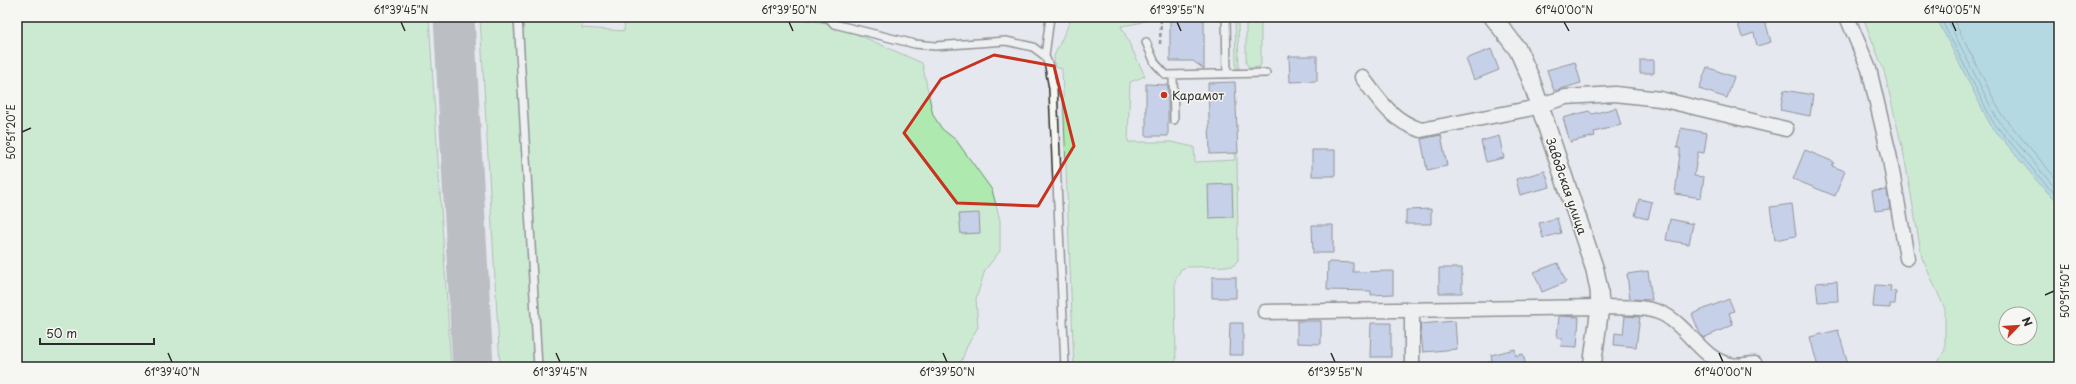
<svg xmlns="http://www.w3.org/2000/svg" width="2076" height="384" font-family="'Playpen Sans',sans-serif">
  <rect width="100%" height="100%" fill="#e5e9ef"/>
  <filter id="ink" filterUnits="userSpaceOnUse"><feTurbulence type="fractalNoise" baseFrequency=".025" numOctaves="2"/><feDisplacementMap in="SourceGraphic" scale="8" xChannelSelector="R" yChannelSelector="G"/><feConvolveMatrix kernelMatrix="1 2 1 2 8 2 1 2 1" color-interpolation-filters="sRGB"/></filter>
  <g filter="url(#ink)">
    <!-- green -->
    <path fill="#aeeab0" stroke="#6c8a6e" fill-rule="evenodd" d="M17 17H429L451 367H17Z
      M480 17H582V28L624 31 625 17H783L834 24 922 63 933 115 942 129 956 140 992 190 1000 220V251L985 270 976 299 978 327 967 346 962 360 951 367H941L932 362 917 367H500Z
      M1072 17H1155L1139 23 1121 26 1145 76 1130 82 1128 142H1171L1194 147 1195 162 1235 160 1234 153H1237L1238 260 1233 266 1187 267 1181 269 1175 281 1176 367H1074L1062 69 1055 67 1054 56Z
      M1235 17H1238L1239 70 1237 69 1236 67Z
      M1246 17H1261V63L1260 67 1249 68 1246 63Z
      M1863 17H1936L1990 124 2044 189 2059 202V367H1934L1945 350V309L1922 258 1904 155 1884 71ZM2006 314H2030V338H2006Z"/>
    <!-- water -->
    <path fill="#78c6d6" stroke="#598892" d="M1936 17H2059V202L2044 189 1990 124Z"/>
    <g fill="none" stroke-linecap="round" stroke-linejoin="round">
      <!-- shore -->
      <path stroke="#4a696f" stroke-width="1" d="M1940 17 1993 122 2047 186 2059 196
        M1946 17 1997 119 2051 183 2059 190
        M1952 17 2002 115 2059 182"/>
      <!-- taxiway -->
      <path stroke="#888a8d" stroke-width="41" d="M454 17 473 367"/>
    </g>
    <!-- building -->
    <path fill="#a1b3e2" stroke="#2b2b2b" d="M1170 17H1201V20H1204V69L1193 61H1170Z
      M1751 17H1764L1771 42 1757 46 1754 33 1742 37 1737 21Z
      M1491 49 1499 70 1474 80 1466 59Z
      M1289 56H1317V81L1290 82Z
      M1640 60H1654V73H1640Z
      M1575 62 1581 83 1554 91 1547 70Z
      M1707 67 1734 77 1727 98 1699 89Z
      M1235 82 1238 153 1210 154 1208 83Z
      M1146 84 1168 85V136H1146Z
      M1784 90 1813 95 1810 116 1780 110Z
      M1616 108 1621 125 1594 132 1595 136 1570 142 1563 118 1589 111 1592 114Z
      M1681 128 1707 133 1704 153 1698 152 1694 176 1704 177 1701 198 1675 194 1680 153V148H1677Z
      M1441 135 1447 166 1427 170 1421 139Z
      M1499 136 1504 158 1486 162 1481 141Z
      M1312 150H1335V176H1312Z
      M1805 150 1834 162 1832 166 1845 171 1835 196 1793 179Z
      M1545 171 1550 187 1520 195 1516 179Z
      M1232 184 1233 217 1209 218 1208 185Z
      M1887 190 1890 209 1875 211 1872 191Z
      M1639 199 1652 202 1648 219 1635 216Z
      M1792 204 1796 236 1775 240 1770 207Z
      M1431 209V224H1406V210Z
      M979 213 980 233 961 234 959 214Z
      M1557 218 1561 233 1543 238 1539 223Z
      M1670 219 1693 224 1689 244 1666 240Z
      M1312 225H1333V253H1313Z
      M1328 262 1353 263V272L1393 271V294L1371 295V291L1327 290Z
      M1558 263 1566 282 1542 292 1534 272Z
      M1439 268H1462V293H1439Z
      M1648 271 1652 300 1630 299 1627 274Z
      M1212 277H1236V298H1212Z
      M1837 281 1838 301 1818 302 1816 283Z
      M1875 285 1891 286 1890 291 1896 292 1895 304H1890V308L1873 307Z
      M1729 299 1734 311 1729 313 1733 325 1703 338 1700 334 1692 314Z
      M1559 316 1579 317 1577 347 1561 346 1562 338 1557 337Z
      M1625 316 1640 317 1636 347 1614 345 1615 333 1623 334Z
      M1297 321H1321V344L1297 343Z
      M1455 321 1457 349 1423 352 1420 324Z
      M1230 323H1243V355H1229Z
      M1371 323H1391V357H1370Z
      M1838 330 1849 367H1818L1810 337Z
      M1515 349 1516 356 1523 354 1526 367H1489V362L1492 361 1491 355Z"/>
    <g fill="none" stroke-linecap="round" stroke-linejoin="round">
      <!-- service casing -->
      <g stroke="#2b2b2b" stroke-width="10">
        <path id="service" d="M518 17 538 367
          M823 17 829 18 834 24 915 44 935 46 1006 41 1033 47 1045 56 1049 66 1053 88 1065 367
          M1226 17 1227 74
          M1146 42 1155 63 1166 75 1266 73
          M1045 56 1050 17
          M1173 75 1174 120"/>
      </g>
      <!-- minor casing -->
      <g stroke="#2b2b2b" stroke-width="17">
        <path id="minor" d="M1847 17 1869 69 1889 154 1907 258
          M1362 77C1380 101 1391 120 1421 130L1528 109 1566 97 1615 94 1660 99 1786 129
          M1412 310V367
          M1265 312 1600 307C1620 308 1645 305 1663 314 1688 326 1703 361 1731 365 1738 367 1747 364 1755 364"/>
      </g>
      <!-- tertiary casing -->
      <g stroke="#2b2b2b" stroke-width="20">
        <path id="tertiary" d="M1493 17 1518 50 1530 77 1595 270 1599 290 1600 307 1592 367"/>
      </g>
      <!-- path -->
      <path stroke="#2b2b2b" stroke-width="2.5" stroke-dasharray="4 3" stroke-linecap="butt" d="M1160 44 1161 17"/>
      <!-- service -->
      <use href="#service" stroke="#f6f6f2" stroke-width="7"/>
      <!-- minor -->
      <use href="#minor" stroke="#f6f6f2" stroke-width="14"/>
      <!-- tertiary -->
      <use href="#tertiary" stroke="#f6f6f2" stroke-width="17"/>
    </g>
  </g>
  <!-- marked area -->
  <path d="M0 0H2076V384H0ZM994 55 1054 66 1074 146 1038 206 957 203 904 133 941 79Z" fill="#e5e9ef" fill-opacity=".55" fill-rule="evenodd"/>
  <path fill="none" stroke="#c8321e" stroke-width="3" stroke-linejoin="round" d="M994 55 1054 66 1074 146 1038 206 957 203 904 133 941 79Z"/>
  <!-- ticks -->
  <path fill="none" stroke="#2b2b2b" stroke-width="1.5" d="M401 22 405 31M789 22 793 31M1177 22 1181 31M1564 22 1569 31M1952 22 1956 31M22 132 31 128M2045 295 2054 291M168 353 172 362M556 353 560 362M943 353 947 362M1331 353 1335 362M1719 353 1723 362"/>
  <!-- markers -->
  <circle fill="#c8321e" stroke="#f6f6f2" stroke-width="1.5" cx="1164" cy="95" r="4"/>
  <g text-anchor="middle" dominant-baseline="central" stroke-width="3" stroke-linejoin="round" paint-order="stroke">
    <!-- poi labels -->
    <g font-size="12" fill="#2b2b2b" stroke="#f6f6f2" text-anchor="start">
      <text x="1172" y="95">Карамот</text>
    </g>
    <!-- street labels -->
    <g font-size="12" fill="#2b2b2b" stroke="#f6f6f2">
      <text transform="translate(1567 186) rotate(71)">Заводская улица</text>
    </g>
  </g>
  <!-- margin -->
  <rect width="2076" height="384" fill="none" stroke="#f6f6f2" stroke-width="44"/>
  <!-- north arrow -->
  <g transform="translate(2018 326) rotate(65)"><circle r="19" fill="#f6f6f2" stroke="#a5a5a2"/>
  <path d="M0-3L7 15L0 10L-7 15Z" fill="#c8321e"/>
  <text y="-6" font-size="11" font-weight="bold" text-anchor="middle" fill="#2b2b2b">N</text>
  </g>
  <!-- scale -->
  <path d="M40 338v6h114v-6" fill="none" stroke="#2b2b2b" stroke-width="2"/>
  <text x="46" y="338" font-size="12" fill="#2b2b2b" stroke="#f6f6f2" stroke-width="3" paint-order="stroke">50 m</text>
  <rect x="22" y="22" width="2032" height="340" fill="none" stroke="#2b2b2b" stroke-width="1.5"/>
  <g font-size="10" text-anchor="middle" fill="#2b2b2b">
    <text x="401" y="14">61°39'45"N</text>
    <text x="789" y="14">61°39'50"N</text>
    <text x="1177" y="14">61°39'55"N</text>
    <text x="1564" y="14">61°40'00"N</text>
    <text x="1952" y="14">61°40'05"N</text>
    <text transform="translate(11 132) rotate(-90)" y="4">50°51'20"E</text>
    <text transform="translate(2065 291) rotate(-90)" y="4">50°51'50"E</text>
    <text x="172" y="376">61°39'40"N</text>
    <text x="560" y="376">61°39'45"N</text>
    <text x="947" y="376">61°39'50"N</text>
    <text x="1335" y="376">61°39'55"N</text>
    <text x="1723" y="376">61°40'00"N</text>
  </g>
</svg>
